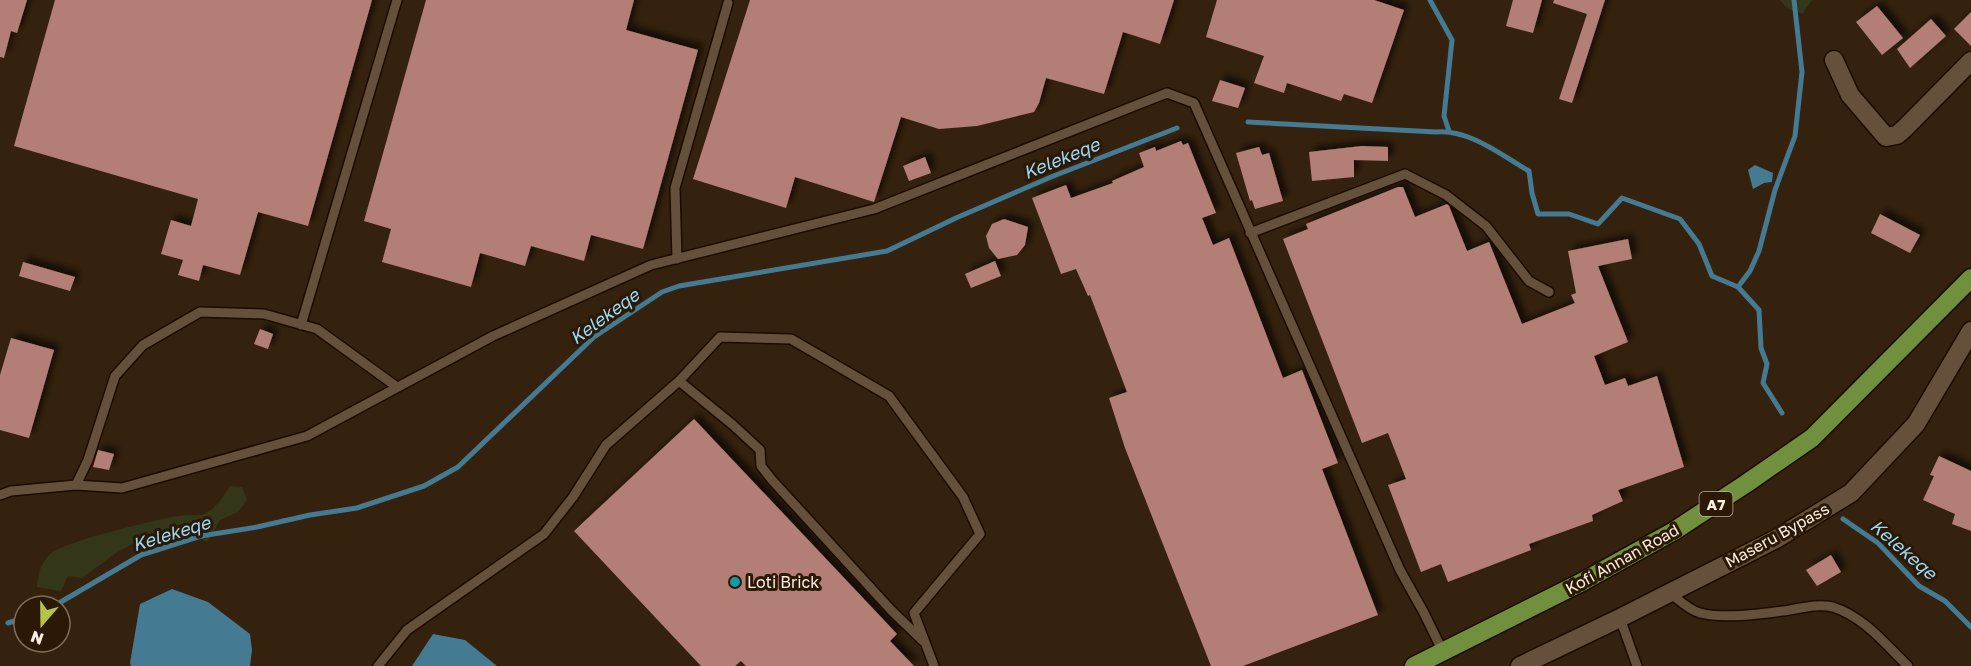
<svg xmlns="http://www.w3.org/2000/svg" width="1971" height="666" font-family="'Golos Text',sans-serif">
  <defs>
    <filter id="shadow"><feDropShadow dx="5.5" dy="-5.5" stdDeviation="3" flood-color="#0009"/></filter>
  </defs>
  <rect width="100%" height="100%" fill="#35220e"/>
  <!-- green -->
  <path fill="#34361a" d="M1780 0H1812L1802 14 1787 8Z
    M230 486 242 487 247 500 238 512 220 520 207 542 183 528 141 539 116 553 82 578 68 576 61 591 37 587C38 574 40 564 50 554 63 542 157 519 179 516 187 514 199 517 206 513 218 506 223 497 230 486Z"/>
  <!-- water -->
  <path fill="#457a93" d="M1755 165 1773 173 1772 182 1764 183 1753 189 1748 170Z
    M172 589 208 602 250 634 252 650 250 666H131L130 663 140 604Z
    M433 634 465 640 497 666H412Z"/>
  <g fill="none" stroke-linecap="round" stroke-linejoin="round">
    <!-- stream -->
    <path stroke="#457a93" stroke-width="5" d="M1430 0 1452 40 1444 116 1449 131
      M1248 122 1436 132C1469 129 1501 155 1529 171L1532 193 1538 214H1569L1598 224 1622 198 1680 219 1699 244 1712 276 1738 287 1759 310 1761 348 1767 364 1763 383 1782 413
      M1738 287 1750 271 1759 251 1775 190 1795 136 1802 72 1794 0
      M1843 519 1878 543 1919 586 1945 601 1971 627
      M54 606 141 555 201 536 257 527 310 515 357 508 424 486 458 467 594 337 662 292 679 286 887 251 956 218 1051 177 1177 128
      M8 623 24 618"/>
  </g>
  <!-- building -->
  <path fill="#b37e75" filter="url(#shadow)" d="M0 0H27L17 33 11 31 4 58 0 57Z
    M55 0H372L308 226 258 212 240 275 203 265 199 281 178 275 183 260 161 254 171 220 191 226 198 199 14 146Z
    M426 0H634L626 30 698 50 643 249 591 235 584 261 531 246 525 266 480 253 471 287 382 262 391 229 364 221Z
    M750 0H1174L1160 44 1123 32 1104 94 1046 78 1039 103 1034 112 977 126 939 129 901 117 874 202 795 177 786 208 693 179Z
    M1217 0H1374L1404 10 1372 103 1344 94 1341 101 1287 83 1284 93 1254 83 1264 56 1206 37Z
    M1513 0H1542L1533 33 1506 26Z
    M1554 0H1605L1572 103 1559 99 1587 14 1553 3Z
    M1877 6 1903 38 1882 55 1856 22Z
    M1971 12V46L1954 29Z
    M1931 19 1946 36 1910 68 1897 49Z
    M1220 80 1245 88 1238 108 1212 101Z
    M1181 141 1183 145 1188 143 1216 213 1202 218 1213 245 1229 238 1283 378 1302 370 1338 463 1322 469 1378 615 1243 666H1211L1125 448 1109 398 1127 392 1090 295 1088 296 1076 269 1061 274 1032 198 1066 185 1071 198 1113 183 1112 181 1144 167 1139 153 1155 147 1156 151Z
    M1362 146 1388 147V161L1354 160V177L1312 181 1309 152Z
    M1259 147 1262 155 1269 153 1283 201 1255 209 1252 200 1250 201 1236 153Z
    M925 157 931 173 909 181 903 166Z
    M1398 187H1403L1415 217 1447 204 1449 206 1467 251 1489 242 1522 324 1575 303 1571 295 1576 293 1568 251 1628 239 1632 259 1598 266 1628 342 1594 356 1605 385 1625 378 1628 386 1657 376 1684 467 1618 490 1623 501 1592 515 1593 521 1529 544 1531 550 1448 582 1441 564 1421 572 1388 485 1406 479 1388 433 1362 443 1283 239 1308 229 1306 224Z
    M1880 214 1920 235 1910 253 1871 233Z
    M1004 219 1028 227 1025 245 1017 255 998 259 989 248 986 236 992 224Z
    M995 261 1001 276 971 288 965 274Z
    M23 262 75 277 70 291 19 276Z
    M260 329 273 334 268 349 254 344Z
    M11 338 54 350 29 438 0 430V375Z
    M694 419 897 634 890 641 914 666H746L741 661 735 666H701L574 531Z
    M98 450 114 454 109 470 93 467Z
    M1939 456 1971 471V531L1952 524 1955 514 1923 500 1934 476 1930 475Z
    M1831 555 1841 572 1817 586 1806 570Z"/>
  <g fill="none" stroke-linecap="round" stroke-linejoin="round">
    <!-- lane casing -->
    <g stroke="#1c0b00" stroke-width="12">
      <path id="lane" d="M1250 233 1405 174 1446 195 1486 226 1529 281 1549 292
        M677 259 675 188 728 3
        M301 325 397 0
        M679 381 733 425 760 450 761 466 772 480 891 610 923 641
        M76 485 88 460 115 376 143 345 200 312 264 314 317 329 397 387
        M0 495 11 491 76 485 122 488 307 436 493 336 651 265 874 209 1167 93 1194 103 1400 570 1424 613 1443 652
        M1670 593C1679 600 1689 610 1700 613 1722 619 1760 614 1783 611 1799 609 1816 603 1833 607 1864 617 1885 644 1908 666
        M1620 618 1637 666
        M378 666 407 630 544 534 573 497 606 445 679 381 720 337 791 339 889 396 963 497 980 534 914 613 934 666"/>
    </g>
    <!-- street casing -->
    <g stroke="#1c0b00" stroke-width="21">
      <path id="street" d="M1834 60 1850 95 1886 137 1897 135 1905 128 1971 61
        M1520 666 1620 618 1776 539 1851 493 1916 424 1971 331"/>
    </g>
    <!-- primary casing -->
    <g stroke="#1c0b00" stroke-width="21">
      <path id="primary" d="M1414 666 1582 582 1674 531 1747 483 1812 438 1971 278"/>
    </g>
    <!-- lane -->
    <use href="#lane" stroke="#65503b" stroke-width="9"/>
    <!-- street -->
    <use href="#street" stroke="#65503b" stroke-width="18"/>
    <!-- primary -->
    <use href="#primary" stroke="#71903d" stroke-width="18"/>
  </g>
  <!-- markers -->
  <circle fill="#0f9aa8" stroke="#2b1905" stroke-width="2" cx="735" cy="582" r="6"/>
  <g text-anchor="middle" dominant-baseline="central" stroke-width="6" stroke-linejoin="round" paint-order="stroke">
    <!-- shield labels -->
    <rect fill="#2b1905" stroke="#bcad9f" stroke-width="1.5" x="1699.5" y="492" width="33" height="24" rx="4.5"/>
    <g font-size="15" font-weight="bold" fill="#faede1">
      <text x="1716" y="504">A7</text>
    </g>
    <!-- street labels -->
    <g font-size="16" fill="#faede1" stroke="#2b1905">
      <text transform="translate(1777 535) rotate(-29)">Maseru Bypass</text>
      <text transform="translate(1622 559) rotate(-29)">Kofi Annan Road</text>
    </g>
    <!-- poi labels -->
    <g font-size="16" fill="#faede1" stroke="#2b1905" text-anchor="start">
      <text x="747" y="582">Loti Brick</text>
    </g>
    <!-- water labels -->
    <g font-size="18" font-style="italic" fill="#99d9f9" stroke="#2b1905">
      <text transform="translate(1061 158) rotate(-22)">Kelekeqe</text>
      <text transform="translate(604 316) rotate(-36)">Kelekeqe</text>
      <text transform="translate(171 533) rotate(-17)">Kelekeqe</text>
      <text transform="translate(1904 549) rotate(41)">Kelekeqe</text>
    </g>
  </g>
  <!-- north arrow -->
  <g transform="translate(42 624) rotate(200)"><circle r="28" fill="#2b1905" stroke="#7e6e5d" stroke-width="1.5"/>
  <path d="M0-4.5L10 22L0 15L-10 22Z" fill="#b5c249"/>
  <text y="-9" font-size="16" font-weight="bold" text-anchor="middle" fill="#faede1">N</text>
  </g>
</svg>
